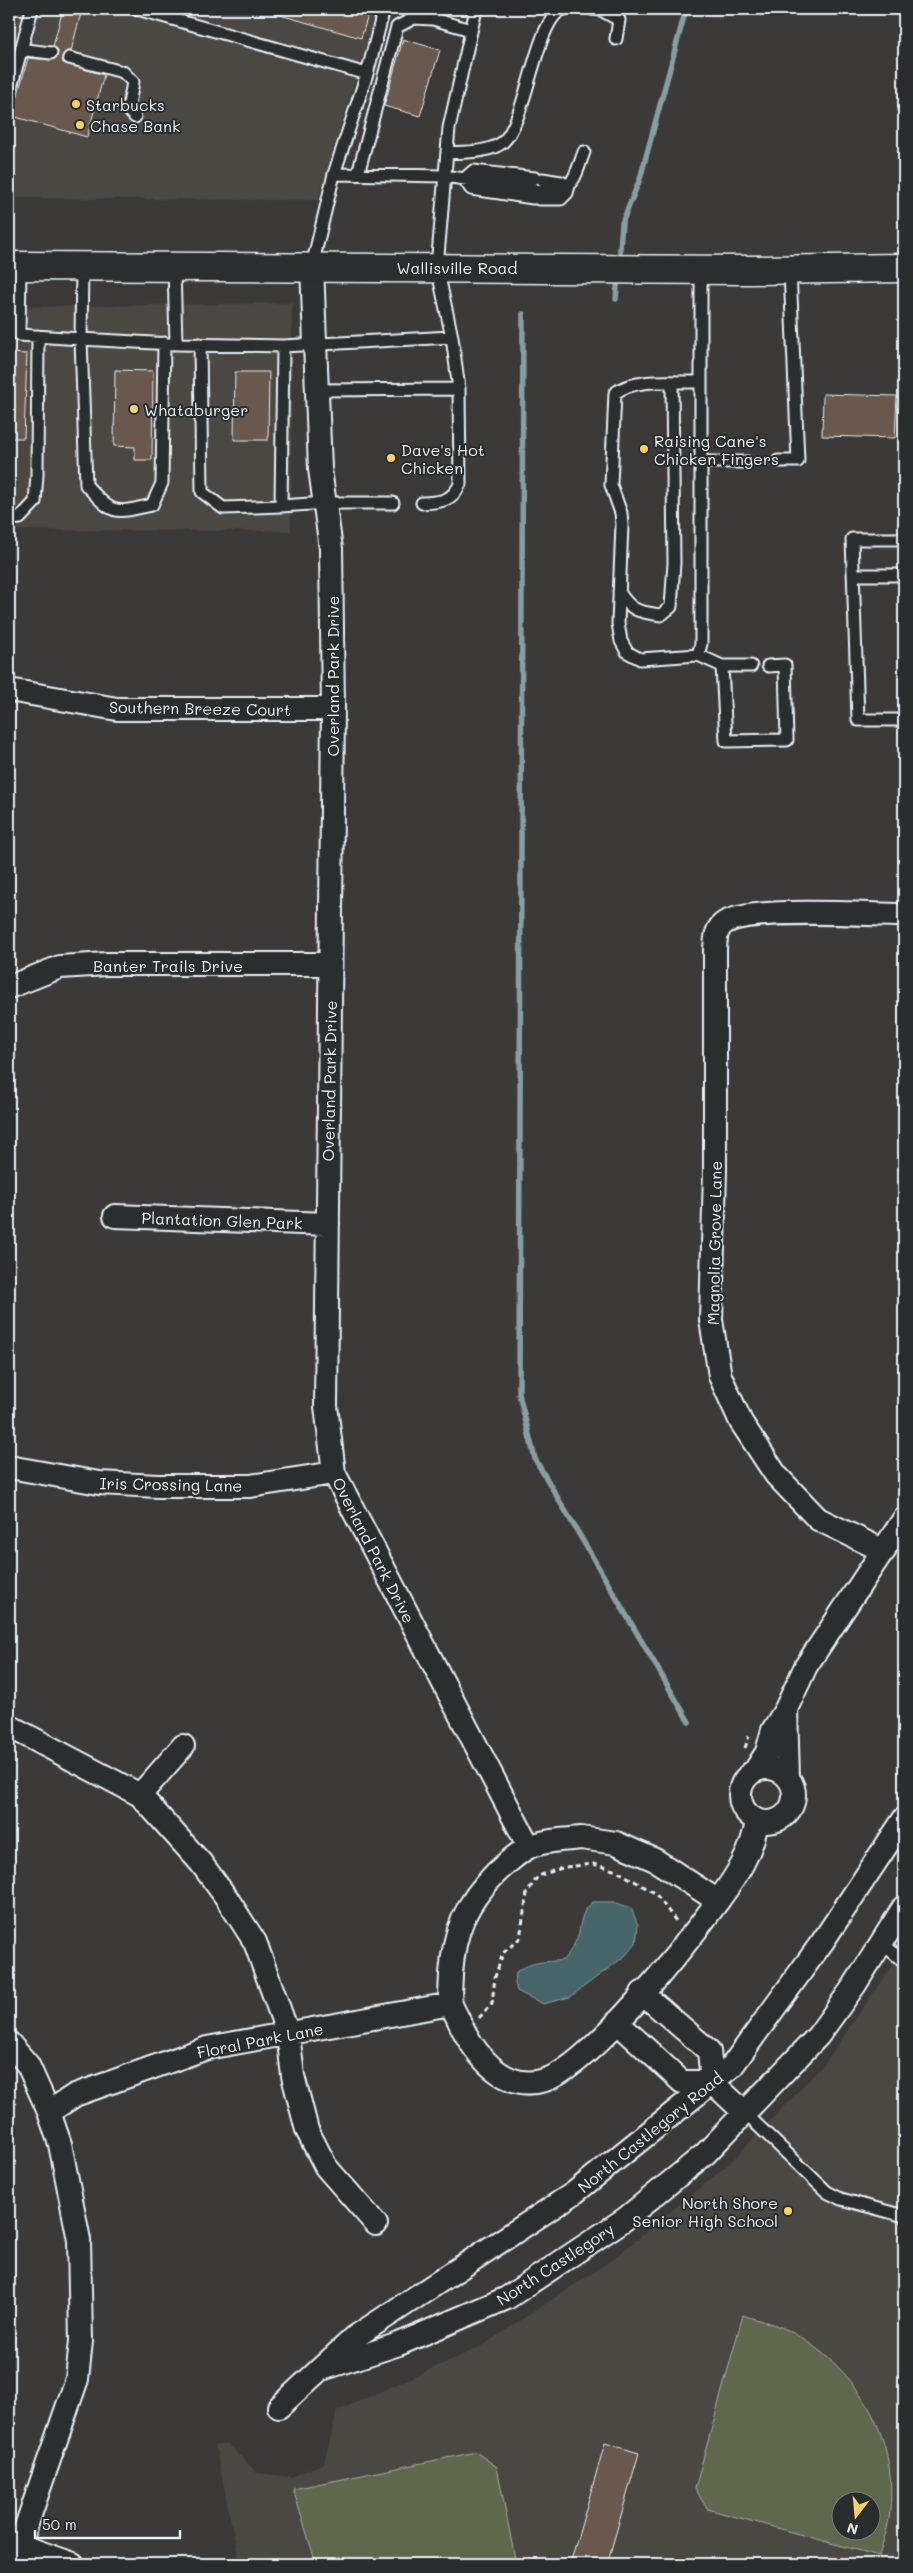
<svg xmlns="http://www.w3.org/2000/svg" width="913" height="2573" font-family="Mali,sans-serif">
  <rect width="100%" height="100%" fill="#3c3a38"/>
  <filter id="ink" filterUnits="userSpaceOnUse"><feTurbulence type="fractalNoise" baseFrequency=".02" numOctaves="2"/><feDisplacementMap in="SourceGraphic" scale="10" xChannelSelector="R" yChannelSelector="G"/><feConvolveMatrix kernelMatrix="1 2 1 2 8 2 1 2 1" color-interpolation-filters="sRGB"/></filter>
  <g filter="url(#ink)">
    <!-- built -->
    <path fill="#4c4643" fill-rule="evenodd" d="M19 9H377L318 200 9 198V45Z
      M292 303 291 531 9 530V307Z
      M904 1948V2564H240L215 2445 228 2443 257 2473 292 2477 324 2463 337 2411 482 2346 613 2259 730 2163 826 2062ZM840 2500H870V2530H840Z"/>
    <!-- green -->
    <path fill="#5e674e" stroke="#a3aca3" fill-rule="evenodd" d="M743 2315C759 2321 778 2324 793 2333 861 2372 900 2440 889 2519 887 2532 882 2544 879 2556L707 2509 695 2488ZM840 2500H870V2530H840Z
      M476 2452 497 2467 516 2564H319L314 2557 293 2489Z"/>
    <!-- water -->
    <path fill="#476669" stroke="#879ea2" d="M593 1902H614L631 1908 638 1925 636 1943 625 1956 570 1997 543 2004 517 1991 515 1984 516 1972C534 1960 543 1963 563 1960 570 1952 576 1943 579 1932 582 1918 581 1912 593 1902Z"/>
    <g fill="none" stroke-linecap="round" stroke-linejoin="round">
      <!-- stream -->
      <path stroke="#879ea2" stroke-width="5.5" d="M619 262 622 223 640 179 686 9
        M616 299 618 276
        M523 314 519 1394 535 1459 689 1722"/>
    </g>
    <!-- building -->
    <path fill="#67584e" stroke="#e8f1f8" d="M63 9 81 13 71 51H67L62 56 63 63 104 75 87 137 12 116 28 58 50 60 57 57 58 51 53 46Z
      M274 9H370L361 38 273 13Z
      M403 39 440 50 420 116 384 106Z
      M9 353 27 354 24 438H9Z
      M115 370 153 371 152 460H135V447L114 446Z
      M235 372H269L268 440H234Z
      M823 394 897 396 895 438 822 436Z
      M605 2443 639 2453 607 2564H570Z"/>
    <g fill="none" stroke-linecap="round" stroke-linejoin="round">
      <!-- lane casing -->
      <g stroke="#e8f1f8" stroke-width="15">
        <path id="lane" d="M137 9 367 74 334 174 312 266
          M592 9 601 10 619 20 616 39
          M20 54 26 50 51 53
          M69 58 123 72 133 82 128 110 135 117
          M367 74 384 9
          M9 95 32 9
          M447 153C463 152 490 153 503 142 528 119 536 13 565 9
          M334 174 444 176 534 189
          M358 174 397 27 414 18 433 19 471 30
          M540 190C573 195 574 179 584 152
          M533 198 471 189 464 179 473 171 535 178
          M539 199H561L567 193 569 186 561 182 542 179
          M20 266 19 335 81 339 86 485C114 515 112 514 152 505L162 483 164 343
          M82 266 81 339 172 344
          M174 267 176 344 283 346
          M200 344 202 492 223 508 281 506
          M701 382C677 383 634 377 615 393L611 485 621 513 622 525 618 623 621 641 627 652 640 659 698 655 722 666
          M317 390 459 389 452 337 437 267 449 128 475 14 471 9
          M778 461H798L790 270
          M701 462H747
          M393 503H325L281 506 283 346 452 337
          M422 503C439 502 452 502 460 484L459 389
          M9 519 20 518 35 502 37 475 38 336
          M904 539H852L858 720H904
          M853 575H904
          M619 592C632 612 639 612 661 615L671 607 674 563 672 383
          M698 655 701 644V269
          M751 666H722L726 741 787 740 785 665 768 666
          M881 1942 904 1962
          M745 2113 827 2192 841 2199 904 2216"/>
      </g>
      <!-- street casing -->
      <g stroke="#e8f1f8" stroke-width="26">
        <path id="street" d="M312 266 320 469 331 549 333 709 326 1406 334 1473 529 1847
          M9 690 117 709H333
          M9 987 60 967 107 964H330
          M115 1216 328 1224
          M9 1467 99 1483 158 1486H250L334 1473
          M884 1551 818 1519 776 1475 741 1422 720 1376 711 1320 715 1171V949C716 940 715 931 723 924 745 906 871 915 904 915
          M786 1709 788 1778
          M9 1726 140 1795 201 1863 226 1897 255 1942 288 2034 293 2076 307 2130 326 2167 376 2224
          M740 1795a27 27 0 1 1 54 0a27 27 0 1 1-54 0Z
          M755 1771 767 1752 773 1730 786 1709 806 1666 904 1519
          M140 1795 183 1746
          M581 1838 616 1843 655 1860 718 1901C687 1943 591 2066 545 2080 503 2093 474 2053 459 2021 457 2016 453 2010 451 2004 449 1995 451 1983 451 1974 454 1930 466 1903 496 1873 506 1864 517 1853 529 1847 544 1840 565 1840 581 1838Z
          M718 1901C737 1875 752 1853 757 1821
          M642 1993 709 2051 712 2082 745 2113
          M617 2022 682 2082H712
          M9 2043 28 2065 49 2112 60 2144 79 2240 81 2341 77 2379 13 2564
          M49 2112 75 2095 207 2048 451 2004
          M325 2368 399 2344 507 2298 625 2219 705 2154 818 2036 854 1986 904 1907
          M279 2407 355 2337 574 2193 732 2066 823 1941 904 1819
          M19 2545 73 2564"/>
      </g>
      <!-- secondary casing -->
      <g stroke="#e8f1f8" stroke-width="31">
        <path id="secondary" d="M9 266 748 270 904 268"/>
      </g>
      <!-- path -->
      <path stroke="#e8f1f8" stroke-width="3" stroke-dasharray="5 4" stroke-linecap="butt" d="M745 1748 749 1736
        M479 2018 492 2003 495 1977 503 1953 520 1938 527 1893 538 1876 565 1867 593 1864 617 1871 655 1893 676 1921"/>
      <!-- lane -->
      <use href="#lane" stroke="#2a2d2e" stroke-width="11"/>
      <!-- street -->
      <use href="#street" stroke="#2a2d2e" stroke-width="22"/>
      <!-- secondary -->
      <use href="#secondary" stroke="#2a2d2e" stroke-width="28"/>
    </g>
  </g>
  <!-- markers -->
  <g fill="#ffd166" stroke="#2a2d2e" stroke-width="2">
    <circle cx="76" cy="104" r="5"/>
    <circle cx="80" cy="125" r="5"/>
    <circle cx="134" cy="409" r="5"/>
    <circle cx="644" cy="449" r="5"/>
    <circle cx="391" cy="458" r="5"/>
    <circle cx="788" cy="2211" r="5"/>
  </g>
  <g text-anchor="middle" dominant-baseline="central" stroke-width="4" stroke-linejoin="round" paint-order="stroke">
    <!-- poi labels -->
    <g font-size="16" fill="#e8f1f8" stroke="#2a2d2e" text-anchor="start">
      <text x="86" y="104">Starbucks</text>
      <text x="90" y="125">Chase Bank</text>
      <text x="144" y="409">Whataburger</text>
      <text x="654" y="440">Raising Cane's<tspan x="654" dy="18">Chicken Fingers</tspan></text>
      <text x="401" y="449">Dave's Hot<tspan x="401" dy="18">Chicken</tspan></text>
      <text x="778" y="2202" text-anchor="end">North Shore<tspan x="778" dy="18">Senior High School</tspan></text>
    </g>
    <!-- street labels -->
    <g font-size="16" fill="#e8f1f8" stroke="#2a2d2e">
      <text x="457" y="267">Wallisville Road</text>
      <text transform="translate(332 676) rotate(-90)">Overland Park Drive</text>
      <text transform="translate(200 708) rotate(1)">Southern Breeze Court</text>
      <text x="168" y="965">Banter Trails Drive</text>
      <text transform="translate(329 1081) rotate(-89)">Overland Park Drive</text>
      <text transform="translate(222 1220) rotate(2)">Plantation Glen Park</text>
      <text transform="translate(714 1243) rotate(-89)">Magnolia Grove Lane</text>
      <text transform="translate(171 1484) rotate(1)">Iris Crossing Lane</text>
      <text transform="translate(374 1550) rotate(63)">Overland Park Drive</text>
      <text transform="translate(260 2040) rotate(-11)">Floral Park Lane</text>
      <text transform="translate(650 2132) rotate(-39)">North Castlegory Road</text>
      <text transform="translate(555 2264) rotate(-33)">North Castlegory</text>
    </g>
  </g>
  <!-- margin -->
  <rect width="913" height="2573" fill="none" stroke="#2a2d2e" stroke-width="30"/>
  <rect x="15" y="15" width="883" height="2543" fill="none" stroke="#e8f1f8" stroke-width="2" filter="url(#ink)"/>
  <!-- north arrow -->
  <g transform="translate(856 2516) rotate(196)"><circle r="24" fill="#2a2d2e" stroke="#767b7f"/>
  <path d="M0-4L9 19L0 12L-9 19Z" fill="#ffd166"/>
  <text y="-8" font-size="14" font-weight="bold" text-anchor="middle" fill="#e8f1f8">N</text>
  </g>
  <!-- scale -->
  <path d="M35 2530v8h145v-8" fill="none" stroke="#e8f1f8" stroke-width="2.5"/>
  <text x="42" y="2530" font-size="15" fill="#e8f1f8" stroke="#2a2d2e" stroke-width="4" paint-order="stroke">50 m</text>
</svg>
